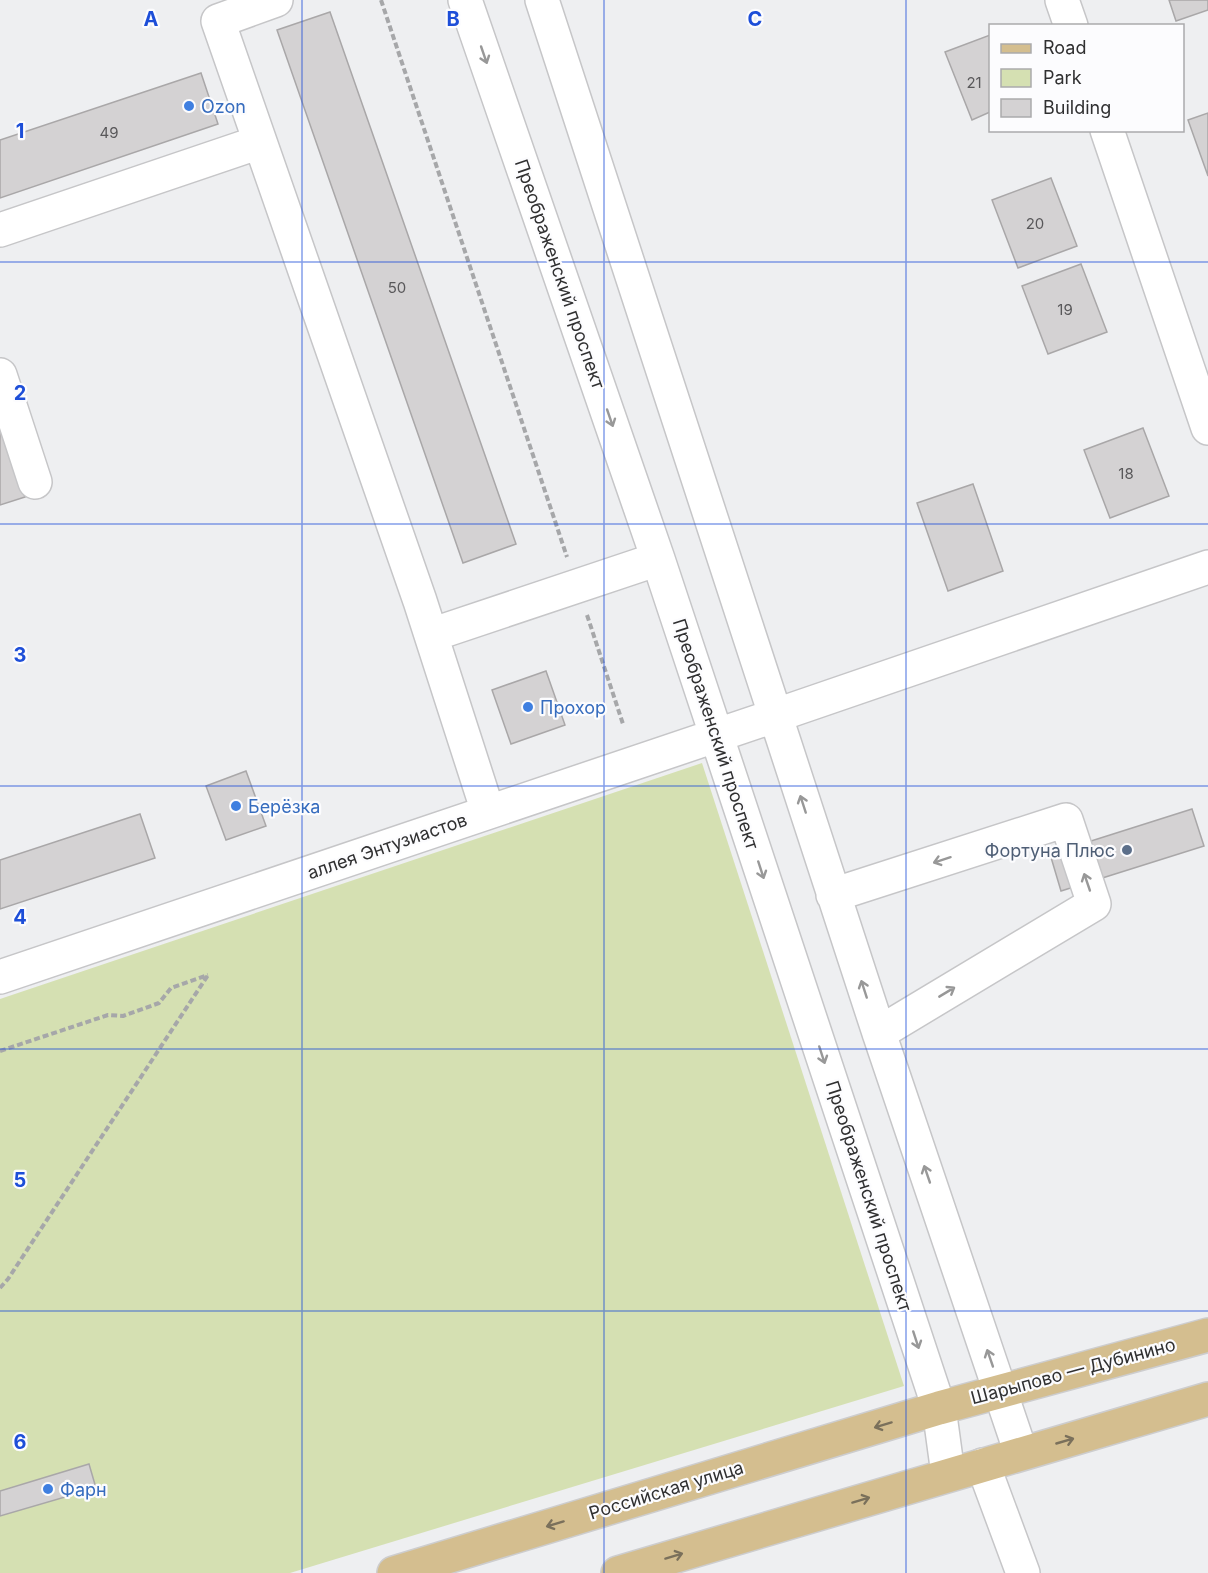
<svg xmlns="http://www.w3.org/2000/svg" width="1208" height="1573" font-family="Inter,sans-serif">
  <rect width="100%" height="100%" fill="#eeeff1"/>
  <!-- green -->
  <path fill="#d5e0b2" d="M702 763 904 1386 290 1573H0V999Z"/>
  <!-- building -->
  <path fill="#d4d2d3" stroke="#a9a7a8" stroke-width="1.5" d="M1169 0H1208V10L1176 21Z
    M330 12 516 544 463 563 277 30Z
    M990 35V112L972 120 945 52Z
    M201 73 218 124 0 198V140Z
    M1208 113V176L1188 120Z
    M1051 178 1077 246 1018 268 992 200Z
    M1081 264 1107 332 1048 354 1022 286Z
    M0 422 25 497 0 505Z
    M1143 428 1169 496 1110 518 1084 450Z
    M973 484 1003 571 948 591 917 503Z
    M546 671 565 725 511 744 492 690Z
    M246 771 266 826 226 840 206 786Z
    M1192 809 1204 846 1061 891 1050 854Z
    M140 814 155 858 0 909V860Z
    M89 1464 96 1488 0 1516V1491Z"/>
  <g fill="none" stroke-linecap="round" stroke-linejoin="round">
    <!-- minor casing -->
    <g stroke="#c6c6c8" stroke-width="36">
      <path id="minor" d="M276 0 218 21 420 601 488 812
        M465 0 658 559 939 1408 948 1474
        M542 0 879 1033 1021 1453
        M1062 0 1071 26
        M1107 130 1208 428
        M0 230 260 142
        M0 375 35 482
        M431 635 658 559
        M833 895 1066 820 1094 904 879 1033
        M0 977 774 716 1208 567
        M983 1465 1023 1573"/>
    </g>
    <!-- major casing -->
    <g stroke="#cdcdce" stroke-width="36">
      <path id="major" d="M394 1573 939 1408 1208 1335
        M618 1573 1208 1399"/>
    </g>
    <!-- path -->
    <path stroke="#a6a7a9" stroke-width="4" stroke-dasharray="6 3" stroke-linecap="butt" d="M381 0 567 557
      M587 615 623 724
      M0 1051 108 1015 123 1016 159 1003 171 988 208 975
      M0 1288 8 1279 208 975"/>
    <!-- minor -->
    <use href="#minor" stroke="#fff" stroke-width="33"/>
    <!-- major -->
    <use href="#major" stroke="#d4be8f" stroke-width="33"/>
  </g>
  <!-- one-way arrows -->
  <defs><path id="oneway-shaft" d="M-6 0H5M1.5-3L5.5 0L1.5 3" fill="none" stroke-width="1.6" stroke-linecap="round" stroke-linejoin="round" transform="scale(1.5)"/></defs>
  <g stroke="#989898">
    <use href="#oneway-shaft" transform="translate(484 55) rotate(71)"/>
    <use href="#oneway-shaft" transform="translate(610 418) rotate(71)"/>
    <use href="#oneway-shaft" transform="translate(803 804) rotate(-108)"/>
    <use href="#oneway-shaft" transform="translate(942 860) rotate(162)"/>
    <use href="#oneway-shaft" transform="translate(761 870) rotate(72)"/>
    <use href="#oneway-shaft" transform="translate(1087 882) rotate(-109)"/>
    <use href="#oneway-shaft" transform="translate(864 989) rotate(-108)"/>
    <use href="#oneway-shaft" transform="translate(947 992) rotate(-31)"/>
    <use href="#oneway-shaft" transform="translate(822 1055) rotate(72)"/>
    <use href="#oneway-shaft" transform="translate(927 1174) rotate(-109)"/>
    <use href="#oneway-shaft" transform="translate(916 1340) rotate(72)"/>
    <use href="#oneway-shaft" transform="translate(990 1358) rotate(-109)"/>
  </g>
  <g stroke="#7a705b">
    <use href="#oneway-shaft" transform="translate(883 1425) rotate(163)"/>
    <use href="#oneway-shaft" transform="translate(1065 1441) rotate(-16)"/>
    <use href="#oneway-shaft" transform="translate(861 1500) rotate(-17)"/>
    <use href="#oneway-shaft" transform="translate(555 1524) rotate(163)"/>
    <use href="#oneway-shaft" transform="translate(674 1556) rotate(-17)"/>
  </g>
  <!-- grid -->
  <path fill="none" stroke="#1d4ed8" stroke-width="1.5" stroke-opacity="0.55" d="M302 0V1573M604 0V1573M906 0V1573M0 262H1208M0 524H1208M0 786H1208M0 1049H1208M0 1311H1208"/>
  <!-- markers -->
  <g fill="#3f7fe0" stroke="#fcfcfe" stroke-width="2">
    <circle cx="189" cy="106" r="6"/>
    <circle cx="528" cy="707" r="6"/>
    <circle cx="236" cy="806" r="6"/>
    <circle cx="48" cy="1489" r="6"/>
  </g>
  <circle fill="#5c6f8a" stroke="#fcfcfe" stroke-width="2" cx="1127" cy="850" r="6"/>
  <g text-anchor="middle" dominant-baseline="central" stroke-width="4.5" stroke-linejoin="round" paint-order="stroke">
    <!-- number labels -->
    <g font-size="15" fill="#59585a">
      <text x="974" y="82">21</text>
      <text x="109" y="132">49</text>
      <text x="1035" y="223">20</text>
      <text x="397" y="287">50</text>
      <text x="1065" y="309">19</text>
      <text x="1126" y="473">18</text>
    </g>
    <!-- shop labels -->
    <g font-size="18" fill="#366cbe" stroke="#fcfcfe" text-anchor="start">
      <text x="201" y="106">Ozon</text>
      <text x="540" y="707">Прохор</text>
      <text x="248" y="806">Берёзка</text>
      <text x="60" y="1489">Фарн</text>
    </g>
    <!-- street labels -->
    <g font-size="18" fill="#303031" stroke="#fcfcfe">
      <text transform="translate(560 274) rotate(71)">Преображенский проспект</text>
      <text transform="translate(716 734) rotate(72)">Преображенский проспект</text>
      <text transform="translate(387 846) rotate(-19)">аллея Энтузиастов</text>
      <text transform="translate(869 1196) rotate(72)">Преображенский проспект</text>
      <text transform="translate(1073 1371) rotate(-15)">Шарыпово — Дубинино</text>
      <text transform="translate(666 1490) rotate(-17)">Российская улица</text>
    </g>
    <!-- service labels -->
    <g font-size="18" fill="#4e5e75" stroke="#fcfcfe" text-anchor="end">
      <text x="1115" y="850">Фортуна Плюс</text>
    </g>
  </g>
  <g font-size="20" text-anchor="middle" font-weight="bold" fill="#1d4ed8" stroke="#fcfcfe" stroke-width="4.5" stroke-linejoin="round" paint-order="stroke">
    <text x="151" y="26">A</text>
    <text x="453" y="26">B</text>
    <text x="755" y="26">C</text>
    <text x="20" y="138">1</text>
    <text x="20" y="400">2</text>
    <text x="20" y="662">3</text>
    <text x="20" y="924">4</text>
    <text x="20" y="1187">5</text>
    <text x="20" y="1449">6</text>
  </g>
  <!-- legend -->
  <rect x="989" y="24" width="195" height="108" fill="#fcfcfe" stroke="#aaaaac" stroke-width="1.5"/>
  <rect x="1001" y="44" width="30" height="9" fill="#d4be8f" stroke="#aaaaac" stroke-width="1.5"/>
  <text x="1043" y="54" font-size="18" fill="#303031">Road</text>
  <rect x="1001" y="69" width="30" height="18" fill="#d5e0b2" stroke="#aaaaac" stroke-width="1.5"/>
  <text x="1043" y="84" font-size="18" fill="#303031">Park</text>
  <rect x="1001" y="99" width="30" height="18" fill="#d4d2d3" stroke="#aaaaac" stroke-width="1.5"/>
  <text x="1043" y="114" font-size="18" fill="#303031">Building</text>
</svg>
